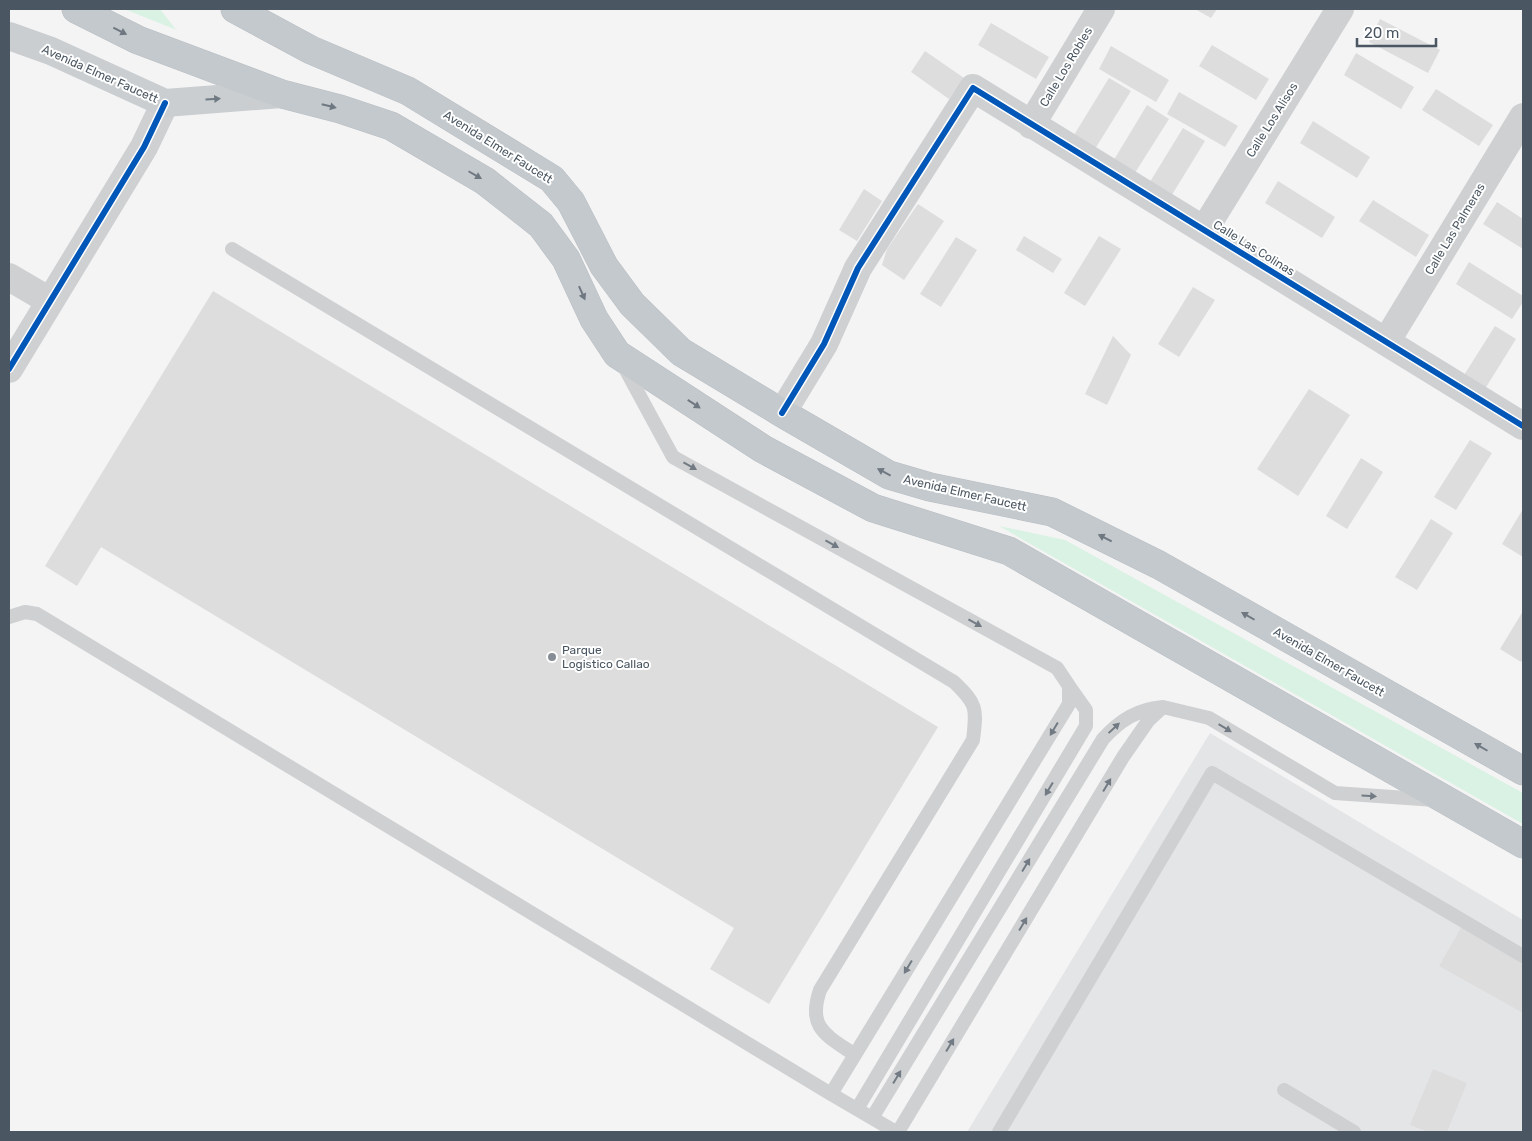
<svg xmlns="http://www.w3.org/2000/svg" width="1532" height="1141" font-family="Rubik,sans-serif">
  <rect width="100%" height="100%" fill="#f4f4f4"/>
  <!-- airport -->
  <path fill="#e4e5e7" d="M1210 733 1523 920V1132H967Z"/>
  <!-- green -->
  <path fill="#d9f2e3" d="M124 9H160L177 31V30Z
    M999 526 1065 540 1523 793V824Z"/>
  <!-- building -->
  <path fill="#ddddde" d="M1195 9H1217L1211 18Z
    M1380 19 1440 50 1428 73 1369 42Z
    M991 23 1049 57 1036 79 978 45Z
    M1212 45 1269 79 1256 100 1199 66Z
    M1111 46 1169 80 1156 102 1099 69Z
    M925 51 964 78 949 99 911 72Z
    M1356 53 1414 87 1401 109 1344 75Z
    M1109 78 1131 91 1095 149 1074 135Z
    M1436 89 1493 125 1479 146 1422 110Z
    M1179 92 1238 126 1225 147 1167 114Z
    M1147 105 1169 119 1133 176 1112 163Z
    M1313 121 1370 157 1357 178 1300 143Z
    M1183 128 1205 141 1170 198 1148 185Z
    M1278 181 1335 217 1322 238 1265 203Z
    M864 189 882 201 857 241 839 230Z
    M1373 200 1429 235 1416 257 1359 221Z
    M1497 202 1523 219V249L1483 224Z
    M918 204 944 221 904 280 882 265 887 249Z
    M1024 236 1062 259 1053 273 1016 250Z
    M1099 236 1121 249 1085 306 1064 293Z
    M956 237 977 250 941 307 920 294Z
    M1469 262 1523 296V302L1512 319 1456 284Z
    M1193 287 1215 300 1179 357 1158 344Z
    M213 291 938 727 769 1004 710 969 734 928 101 547 77 586 45 566Z
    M1495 326 1516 339 1480 397 1459 383Z
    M1113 336 1131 355 1107 405 1085 394Z
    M1309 389 1350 415 1298 496 1257 469Z
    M1470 440 1492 453 1456 510 1434 497Z
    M1361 458 1383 472 1347 529 1326 516Z
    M1523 509V557L1502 544Z
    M1431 519 1453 533 1417 590 1395 577Z
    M1523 611V659L1521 662 1500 649Z
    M1462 926 1523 961V1013L1439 966Z
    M1433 1069 1467 1083 1447 1132H1428L1410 1125Z"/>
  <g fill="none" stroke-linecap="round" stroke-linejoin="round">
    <!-- trunk casing -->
    <g stroke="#b9bec3" stroke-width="29">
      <path id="trunk" d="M76 9 138 40 282 94 340 109 391 126 485 181 541 225 566 259 594 319 617 354 763 449 873 508 1009 551 1523 844
        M235 9 311 50 408 91 552 179 571 202 604 266 632 304 681 352 782 413 889 475 930 487 1052 512 1159 565 1523 771"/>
    </g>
    <!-- service -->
    <path stroke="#ced0d2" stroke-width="14" d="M232 249 954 682C977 704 977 708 973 740L820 990C807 1028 826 1035 855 1055
      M622 363 673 457 1057 668 1069 686V704L831 1094 896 1132
      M9 617 25 612 37 614 831 1094
      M1284 1090 1354 1132
      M857 1109 1086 726V710L1069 686
      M872 1118 1103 739C1120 720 1138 709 1163 707
      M898 1132 1123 757 1148 721 1163 707 1209 718 1335 793 1435 800
      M999 1132 1212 773 1523 956"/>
    <!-- minor -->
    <path stroke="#ced0d2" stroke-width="28" d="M1031 125 1101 9
      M1204 230 1340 9
      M9 277 50 301
      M1386 342 1523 117
      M9 369 144 147 165 103
      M782 413 824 344 858 268 973 88 1523 426"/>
    <!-- primary -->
    <path stroke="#caced1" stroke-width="28" d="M9 36 51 51 165 103 282 94"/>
    <!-- trunk -->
    <use href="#trunk" stroke="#c4c9cd" stroke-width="28"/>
    <!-- cycleway casing -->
    <g stroke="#fff" stroke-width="9">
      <path id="cycleway" d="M9 369 144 147 165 103
        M782 413 824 344 858 268 973 88 1523 426"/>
    </g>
    <!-- cycleway -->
    <use href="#cycleway" stroke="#0057b8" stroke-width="6"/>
  </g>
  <!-- one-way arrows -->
  <defs><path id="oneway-solid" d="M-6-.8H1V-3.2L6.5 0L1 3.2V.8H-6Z" transform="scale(1.25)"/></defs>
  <g fill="#6f7881">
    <use href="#oneway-solid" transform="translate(120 31) rotate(27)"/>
    <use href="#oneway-solid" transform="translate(329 106) rotate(14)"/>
    <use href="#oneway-solid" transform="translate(475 175) rotate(30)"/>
    <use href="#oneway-solid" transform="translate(582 293) rotate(66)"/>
    <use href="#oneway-solid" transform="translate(694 404) rotate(33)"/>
    <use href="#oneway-solid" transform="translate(884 472) rotate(-152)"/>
    <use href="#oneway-solid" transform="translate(1105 538) rotate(-153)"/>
    <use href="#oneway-solid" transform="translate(1248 616) rotate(-150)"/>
    <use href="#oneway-solid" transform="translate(1481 747) rotate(-150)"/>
  </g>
  <use fill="#707a83" href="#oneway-solid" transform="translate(213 99) rotate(-4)"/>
  <g fill="#727b83">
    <use href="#oneway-solid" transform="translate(690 466) rotate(29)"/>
    <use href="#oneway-solid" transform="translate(832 544) rotate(29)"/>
    <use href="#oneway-solid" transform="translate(975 623) rotate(29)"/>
    <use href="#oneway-solid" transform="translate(1114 728) rotate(-43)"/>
    <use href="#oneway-solid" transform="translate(1225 728) rotate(31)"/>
    <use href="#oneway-solid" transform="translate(1054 729) rotate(121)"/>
    <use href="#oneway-solid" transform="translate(1107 785) rotate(-59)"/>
    <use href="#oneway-solid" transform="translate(1049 789) rotate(121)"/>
    <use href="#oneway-solid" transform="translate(1369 796) rotate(4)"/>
    <use href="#oneway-solid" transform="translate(1026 865) rotate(-59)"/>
    <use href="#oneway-solid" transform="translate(1023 924) rotate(-59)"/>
    <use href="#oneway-solid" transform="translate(908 967) rotate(121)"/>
    <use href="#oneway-solid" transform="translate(950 1045) rotate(-59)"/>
    <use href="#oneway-solid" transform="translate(897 1077) rotate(-59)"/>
  </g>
  <!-- markers -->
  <circle fill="#868d94" stroke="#fff" stroke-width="2" cx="552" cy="657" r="5"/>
  <g text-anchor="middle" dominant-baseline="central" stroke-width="4" stroke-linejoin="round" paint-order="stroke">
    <!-- street labels -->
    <g font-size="12" fill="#4a5661" stroke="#fff">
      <text transform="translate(1066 67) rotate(-59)">Calle Los Robles</text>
      <text transform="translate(100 74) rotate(24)">Avenida Elmer Faucett</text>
      <text transform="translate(1272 120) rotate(-58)">Calle Los Alisos</text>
      <text transform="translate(498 147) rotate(32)">Avenida Elmer Faucett</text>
      <text transform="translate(1455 229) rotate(-59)">Calle Las Palmeras</text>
      <text transform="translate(1254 248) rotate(32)">Calle Las Colinas</text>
      <text transform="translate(965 493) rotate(13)">Avenida Elmer Faucett</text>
      <text transform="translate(1329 662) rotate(30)">Avenida Elmer Faucett</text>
    </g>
    <!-- poi labels -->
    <g font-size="12" fill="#4a5661" stroke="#fff" text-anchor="start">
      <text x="562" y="650">Parque<tspan x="562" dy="14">Logistico Callao</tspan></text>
    </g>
  </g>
  <!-- border -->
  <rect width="1532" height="1141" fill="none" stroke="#4a5661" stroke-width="20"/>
  <!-- scale -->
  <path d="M1357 38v8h79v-8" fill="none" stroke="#4a5661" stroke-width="2.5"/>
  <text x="1364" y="38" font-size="15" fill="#4a5661" stroke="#ffffff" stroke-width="4" paint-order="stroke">20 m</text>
</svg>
